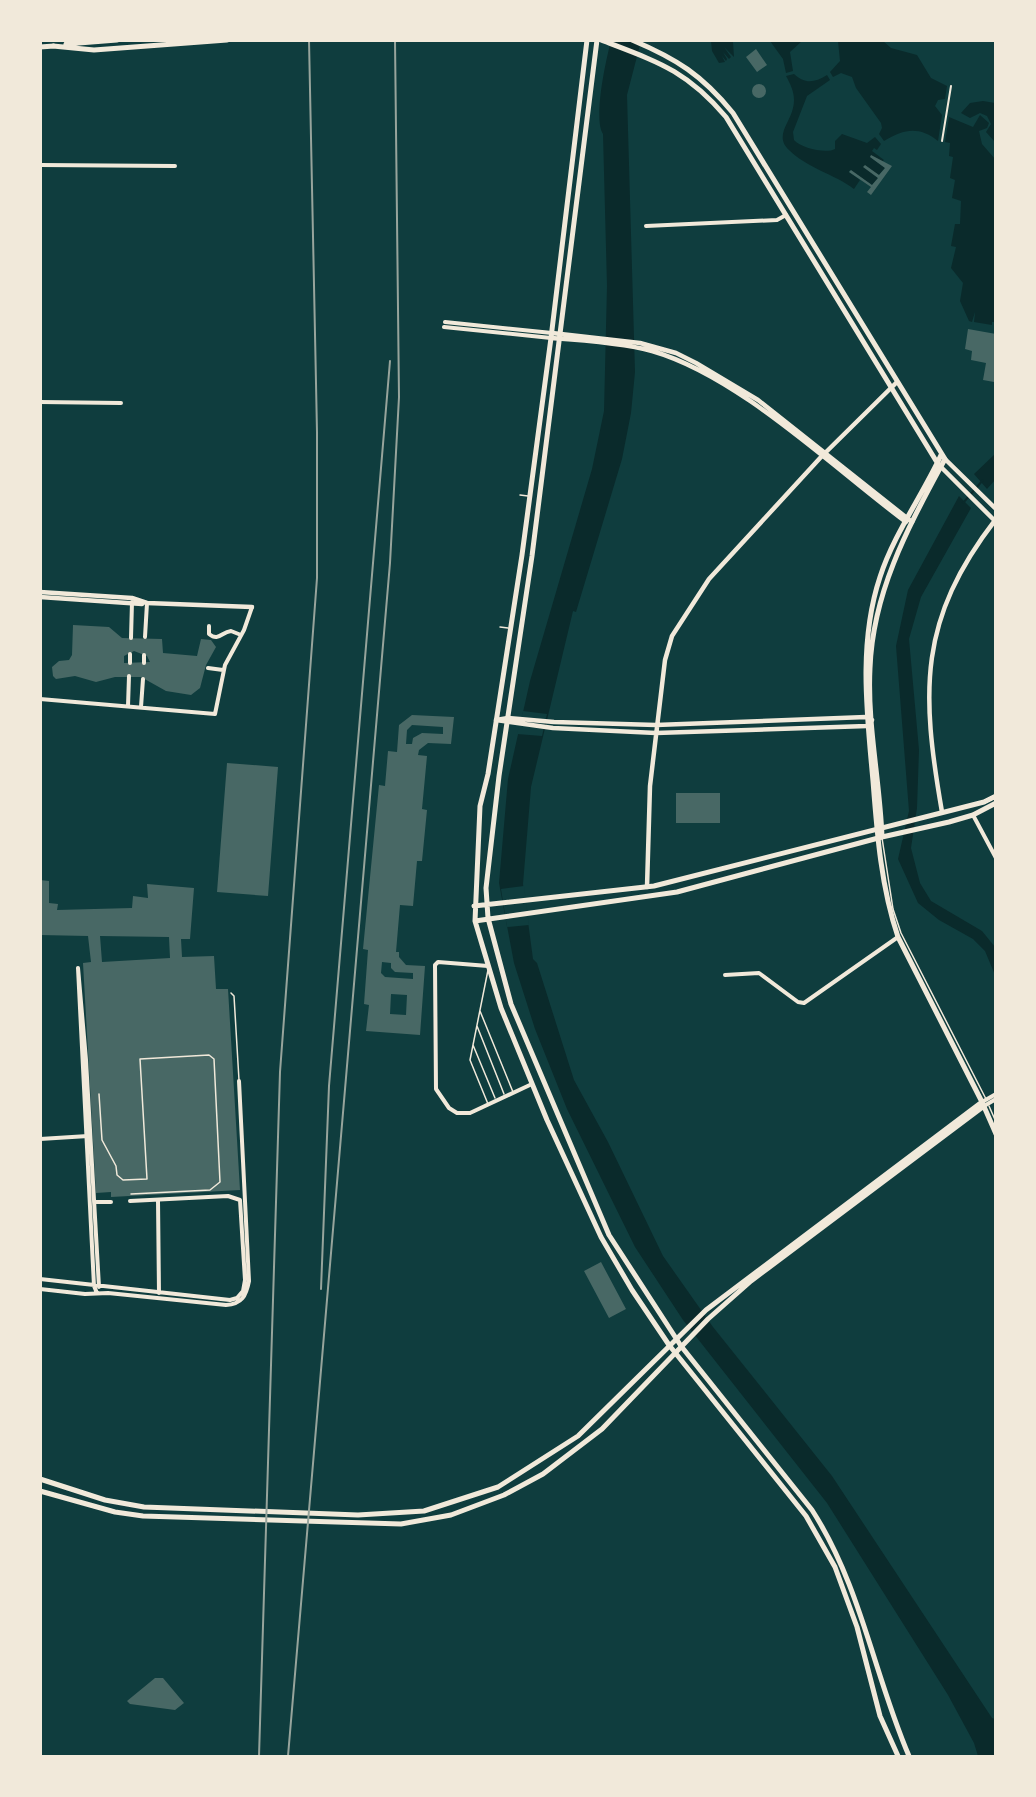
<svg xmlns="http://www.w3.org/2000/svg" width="1036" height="1797" font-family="Mulish,sans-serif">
  <rect width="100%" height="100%" fill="#0f3d3e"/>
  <!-- water -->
  <path fill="#0a2a2b" d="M611 41H641L627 95 635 372 631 413 622 459 576 612 573 611 531 787 523 884 533 959 537 963 574 1080 608 1142 663 1256 713 1327 832 1476 992 1718 995 1719V1756H978L974 1743 948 1695 827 1503 683 1320 635 1247 567 1109 535 1029 514 963 499 883 508 779 530 681 592 469 604 411 607 286 603 134C593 119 606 59 611 41Z
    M711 41 733 42 734 57 724 47 731 57 729 59 723 52 727 59 726 61 722 56 725 62 719 63 712 51Z
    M770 41H802L790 52 793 71 786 73 783 59Z
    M838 41H883L891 48 917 55 931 78 947 86 945 99 938 100 935 106 942 115 938 141C919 126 904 129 884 141L879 134 882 128 881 123 856 88 852 77 841 73 833 77 830 72 840 61Z
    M794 74C805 84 814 83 827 75L830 80 807 96 793 132 794 140C801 148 826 154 835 149V141L842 134 867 143 875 137 881 144 877 150 874 148 872 151 884 160 882 162 870 157 885 168 879 175 864 167 878 178 872 185 850 170 849 172 860 180 854 189C834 174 807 168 789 150 774 136 790 123 793 108 796 96 792 87 786 76Z
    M983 101 995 103V142L986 132 991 124 987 116 980 113 970 118 961 113 970 103Z
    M980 115 989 123 987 128 979 131 982 144 995 159 996 322H992V325L974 322 975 312 972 322 969 321 960 301 963 283 951 268 956 247 951 246 955 224H960L961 201 952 198 955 180 950 178 953 157 949 156 950 143 945 142 949 117 973 127Z
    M995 454V480L987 489 974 474Z
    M959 496 971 508 921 597 909 639 919 750 917 808 911 848 920 883 931 901 982 931 995 947V975L985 951 973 939 939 920 918 903 898 859 909 811 896 646 908 590Z"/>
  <!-- pier -->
  <path fill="#0f3d3e" d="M523 711 547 714 542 736 517 734Z
    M524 886 529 925 507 927 501 889Z"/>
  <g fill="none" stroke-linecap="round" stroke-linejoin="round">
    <!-- stream -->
    <path stroke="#0a2a2b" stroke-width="2" d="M963 503 983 480"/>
  </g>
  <!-- building -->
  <path fill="#486865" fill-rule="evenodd" d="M756 49 767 65 757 72 746 57Z
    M752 91a7 7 0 1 1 14 0a7 7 0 1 1-14 0Z
    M871 155 892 166 871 195 867 192 871 187 849 172 851 170 872 185 878 178 863 167 865 165 879 175 885 168 870 157Z
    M968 329 996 334 994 382 983 380 986 363 971 360 972 351 965 349Z
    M73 625 109 627 122 638 162 639 163 653 197 656 201 639 211 640 216 647 206 665 200 688 191 695 166 691 141 677H115L96 682 75 676 56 679 53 676 52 667 59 661 69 660 72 655ZM134 651 147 656 150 662 124 663V656Z
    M412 715 454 717 451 744 428 743 419 750 418 755 427 756 422 809 427 810 422 861H417L413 906 400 905 396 952H399V957L406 965 425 966 420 1035 366 1031 369 1005 364 1004 368 950 363 949 379 785 385 786 388 751 397 752 399 725ZM412 725 443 727V734L422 733 413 738 412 744H406L407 730ZM382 962 391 963V968L395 972 413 973V979L385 977 381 973ZM391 994 407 995 406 1015 390 1014Z
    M227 763 278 767 268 896 217 892Z
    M676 793H720V823H676Z
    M40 880 49 881V903L58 904 57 910 132 908 133 896 148 898 147 884 194 888 190 939H181L182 957 214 956 216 989H228L240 1190 111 1197V1192L96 1193 83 963 91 962 88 936 40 935ZM100 936 169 937 170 958 102 962Z
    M601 1262 626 1309 609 1318 584 1271Z
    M155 1678H163L184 1703 175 1710 130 1704 127 1701Z"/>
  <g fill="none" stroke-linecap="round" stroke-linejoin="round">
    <!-- service -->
    <path stroke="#f1e9da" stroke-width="1.5" d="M520 495 528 496
      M500 627 508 628
      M882 838 893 909 901 933 986 1099
      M488 970 470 1060 488 1104
      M231 993 234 996 239 1080
      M480 1011 513 1092
      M477 1026 504 1094
      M473 1045 495 1098
      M99 1094 102 1140 116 1166 117 1175 123 1180 147 1179 140 1059 209 1055 214 1059 220 1182 210 1190 131 1194
      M989 1106 996 1122"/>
    <!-- pedestrian -->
    <path stroke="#f1e9da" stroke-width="2" d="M942 141 951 86"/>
    <!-- minor -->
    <path stroke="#f1e9da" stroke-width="4" d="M40 165 175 166
      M646 226 777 220 786 215
      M445 322 552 333
      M444 327 551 338
      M40 402 121 403
      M209 626V634C219 642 221 632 231 631L241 635
      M145 637 147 603
      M131 638 132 602
      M130 663V654
      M144 663V655
      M208 668 223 670
      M40 699 215 714 225 665 244 630 252 607
      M128 706 129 676
      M141 707 143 679
      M973 815 996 858
      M488 966 438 962 435 965 436 1089 449 1108 457 1113H470L532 1084
      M78 968 94 1286 97 1293
      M78 968 86 1060 99 1287
      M725 975 759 973 798 1002 804 1003 898 937
      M982 1102 996 1094
      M984 1106 996 1099
      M40 1139 88 1136
      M158 1200 159 1293
      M94 1202H111
      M40 1279 230 1300 237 1298 243 1291 245 1280 240 1200 228 1196 130 1201
      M40 1289 85 1294 108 1293 226 1305C242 1304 246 1296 249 1281L239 1081"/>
    <!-- tertiary -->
    <path stroke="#f1e9da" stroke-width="4.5" d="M552 333 640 343 676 353 696 363 758 400 912 522
      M551 338C581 340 624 343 652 351 739 376 832 467 906 522
      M945 459 996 509
      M941 467 994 520
      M40 592 132 598 147 603 252 607
      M40 597 142 604
      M866 717 872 720 867 726 656 733 553 728 496 720 508 718 554 722 656 725Z
      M942 812C921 691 918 620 996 519
      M647 887 650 786 665 660 672 636 709 579 821 457 897 382"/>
    <!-- secondary -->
    <path stroke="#f1e9da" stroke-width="5" d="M601 40C658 62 686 70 726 117L938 464
      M632 40C677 59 702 75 733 113L945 459C909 526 873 590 870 668 867 724 880 781 882 837
      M66 44 117 40
      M53 46 94 50 227 40
      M40 47 54 46
      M941 455C922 496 894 534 880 577 858 643 867 714 873 781 877 833 881 887 898 937L982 1102 996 1134
      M40 1479 105 1500 144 1507 358 1515 424 1511 498 1487 578 1436 706 1310 982 1102
      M40 1491 115 1512 143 1516 401 1524 451 1515 504 1495 543 1474 602 1429 708 1319 751 1281 984 1106"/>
    <!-- primary -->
    <path stroke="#f1e9da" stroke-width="5" d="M587 40 551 338 522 555 488 774 480 806 475 921 501 1008 547 1120 601 1237 632 1290 669 1345 806 1516 835 1567 857 1627 880 1716 898 1756
      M597 40 532 556 499 776 486 888 488 918 511 1004 609 1235 681 1346 812 1510C861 1586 874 1675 909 1756
      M474 906 654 886 984 802 996 796
      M475 921 677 892 882 837 949 822 973 815 996 803"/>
    <!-- rail -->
    <path stroke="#97a49c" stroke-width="2" d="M321 1289 329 1086 390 361
      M259 1756 280 1072 317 578V432L309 40
      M288 1756 390 563 399 397 395 40"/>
  </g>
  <!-- border -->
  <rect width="1036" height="1797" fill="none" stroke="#f1e9da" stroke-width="84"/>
</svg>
